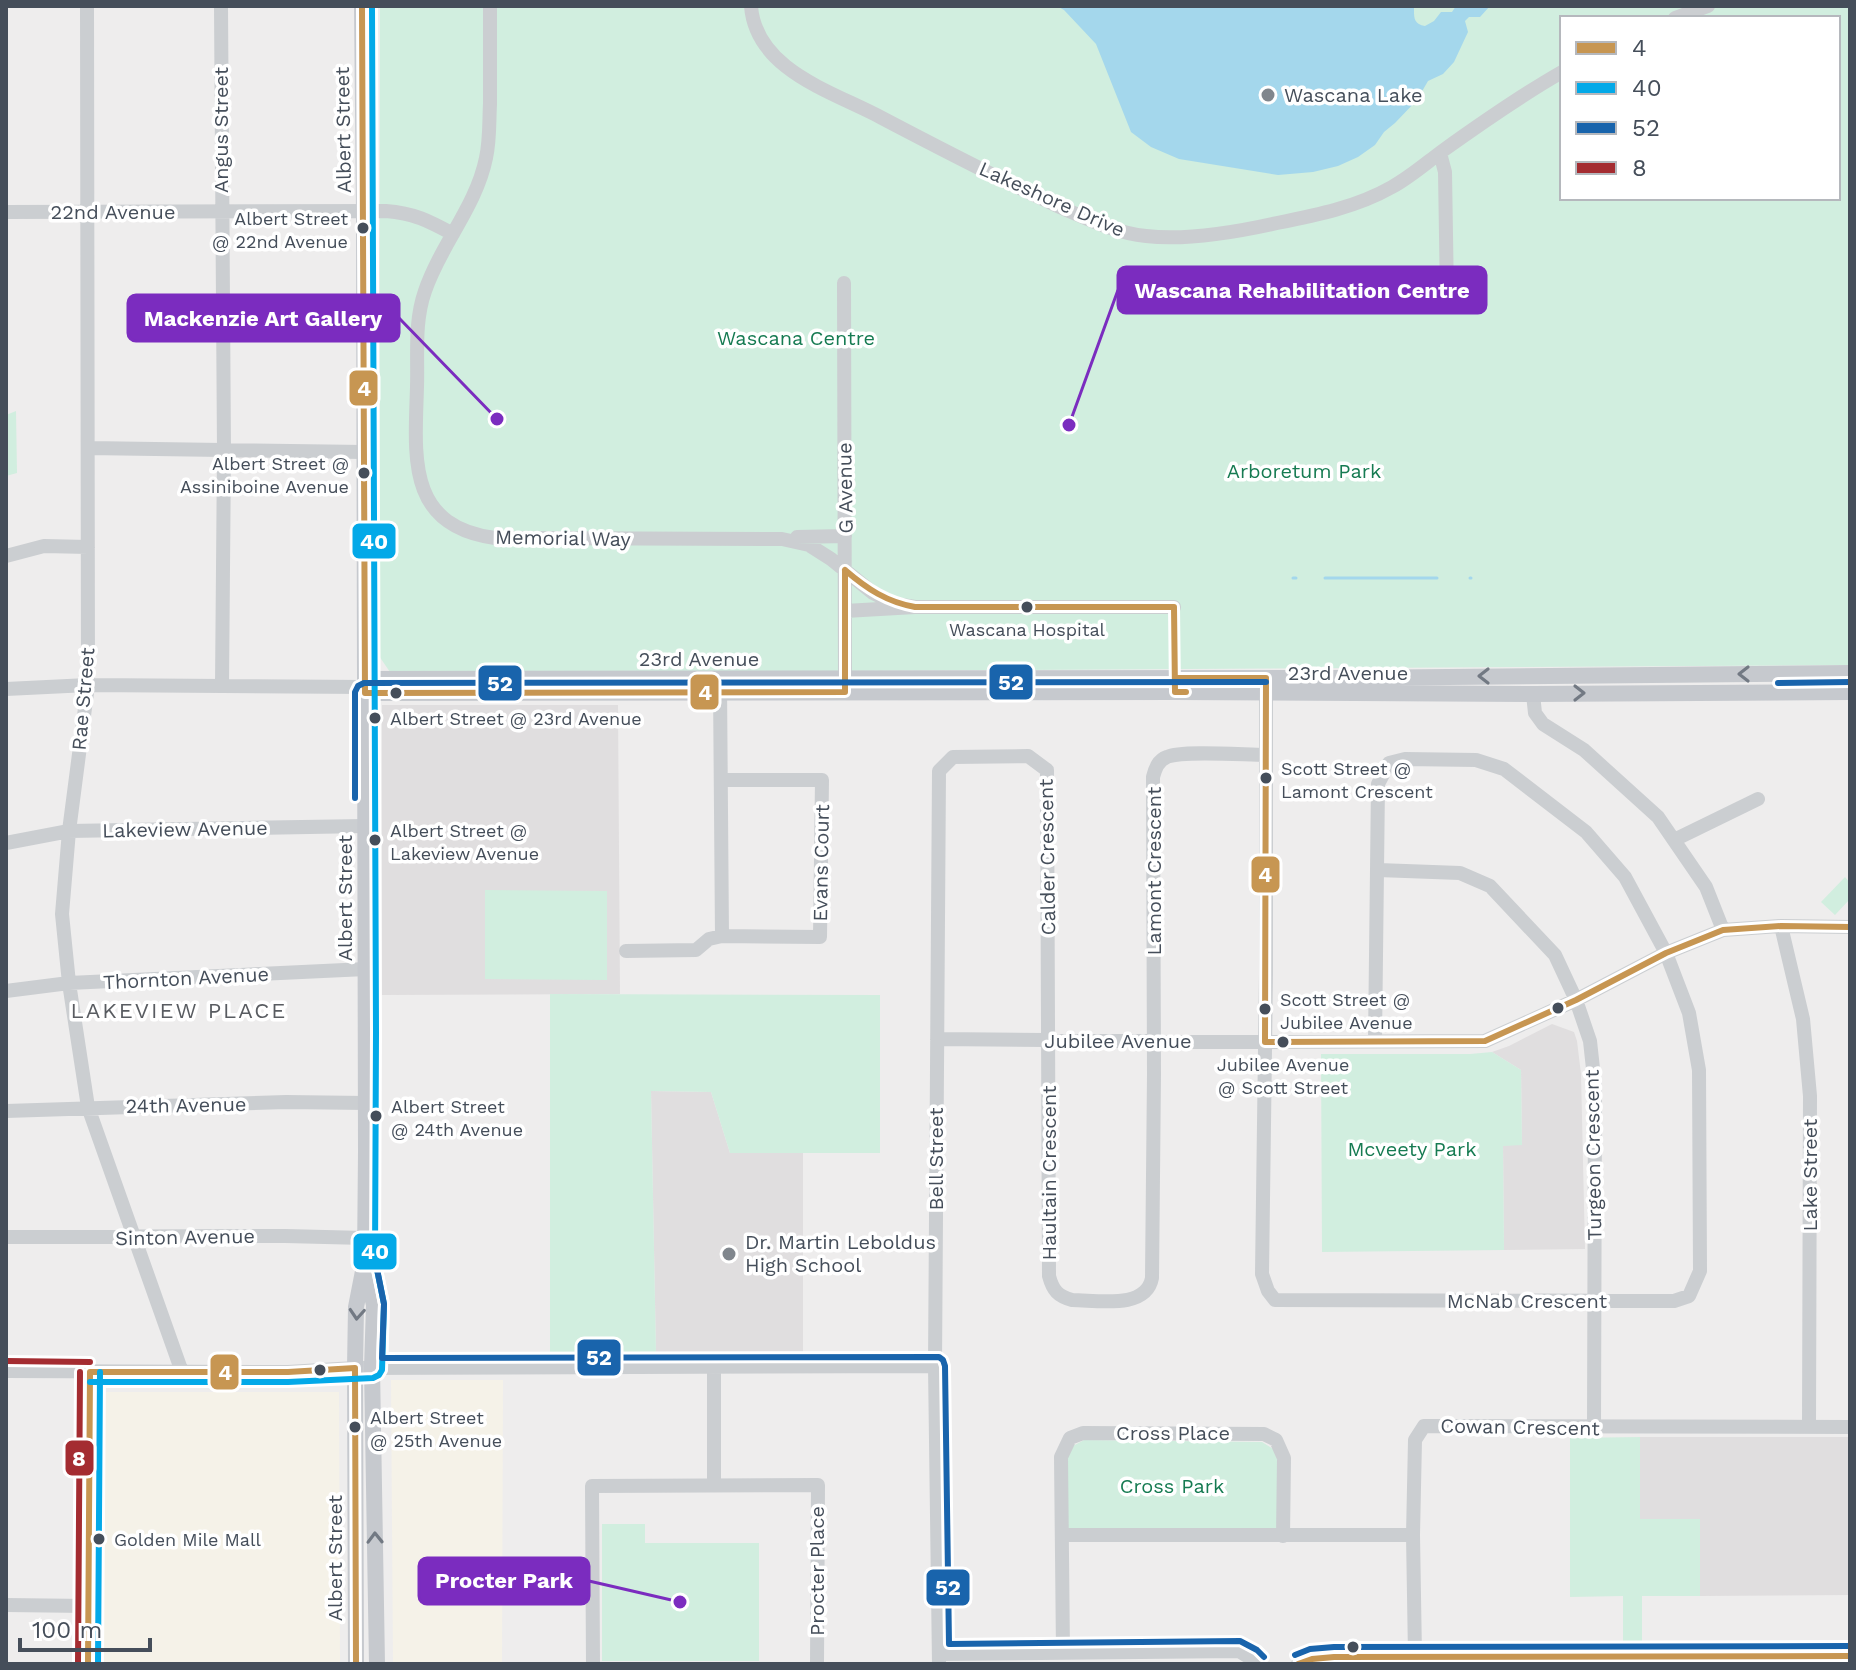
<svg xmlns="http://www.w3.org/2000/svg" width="1856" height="1670" font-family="'Work Sans',sans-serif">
  <rect width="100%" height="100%" fill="#eeeded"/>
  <!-- commercial -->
  <path fill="#f5f2e8" d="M391 1380H503L502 1664H393Z
    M100 1392H339L340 1664H101Z"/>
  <!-- education -->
  <path fill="#e0dedf" d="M382 705H618L620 994 382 995Z
    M1552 1024 1574 1032 1577 1041 1581 1074 1585 1249 1504 1250 1503 1145H1522L1521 1070 1492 1052 1509 1046Z
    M651 1091 711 1092 730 1153H803V1355L656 1354Z
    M1640 1437H1850V1595L1700 1596V1519H1640Z"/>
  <!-- green -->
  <path fill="#d1eedf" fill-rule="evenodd" d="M380 6H1850V665L830 671 390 672 379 656ZM1562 18H1838V198H1562Z
    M16 411 17 473 6 476V415Z
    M1845 877 1850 883V899L1835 915 1821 902Z
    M485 890 607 891V980L485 979Z
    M550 994 880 995V1153H730L711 1092 651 1091 656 1354H550Z
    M1492 1052 1521 1070 1522 1145 1503 1146 1504 1250 1322 1252 1321 1054H1470Z
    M1640 1437V1519H1700V1596H1642V1641H1623V1596L1570 1597V1438Z
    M1084 1440 1262 1442 1273 1449 1278 1461V1525L1276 1529H1069L1066 1524V1457L1073 1446Z
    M602 1524H645V1543H759V1661H602Z"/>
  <!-- water -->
  <path fill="#a4d7ec" d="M1057 6H1414C1414 17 1413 24 1425 26L1434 21 1441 12H1452L1456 6H1490L1480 17H1469L1465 21 1468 32 1454 62 1443 74 1428 81 1417 100 1395 123 1384 132 1375 145 1358 157 1338 166 1313 172 1278 175 1179 159 1151 147 1131 132 1096 44 1064 10Z"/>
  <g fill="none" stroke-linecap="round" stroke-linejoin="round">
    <!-- stream -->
    <path stroke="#a4d7ec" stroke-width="3" d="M1293 578H1296
      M1325 578H1437
      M1470 578H1471"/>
    <!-- minor -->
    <path stroke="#cbced1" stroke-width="14" d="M87 6 88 685 69 831 62 914 69 983 88 1107 182 1372
      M221 6 224 451 222 686
      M490 6C490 39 490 71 490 104 489 122 490 140 486 158 476 207 441 244 425 291 414 322 418 355 417 387 415 457 406 526 495 538L782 539 809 545 831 559 873 593 895 604 915 607
      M751 6C756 71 834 92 882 118 941 149 1000 180 1060 207 1088 219 1115 233 1146 236 1187 241 1237 232 1277 223 1317 215 1357 207 1392 187 1410 177 1425 164 1441 152 1480 124 1520 96 1562 72
      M1675 18 1708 6
      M1440 153 1445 172 1447 297
      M6 212 386 211C414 213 429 221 453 234
      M844 283 845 688
      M88 448 364 452
      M797 537 845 536
      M6 556 44 546 88 547
      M845 611 915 607H1174
      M1266 682V974L1262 1274 1268 1291 1275 1300 1674 1301 1689 1296 1700 1271 1699 1070 1689 1013 1666 953 1625 877 1586 832 1504 769 1476 760 1405 759 1389 763 1378 784 1375 1041
      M720 685 722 936
      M6 689 88 685 365 687
      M1533 694 1535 713 1543 724 1584 750 1658 817 1706 887 1723 930
      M1674 840 1758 799
      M6 843 69 831 365 826
      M1378 870 1460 873 1490 886 1555 955 1576 1000 1590 1041 1595 1087 1594 1428
      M1781 926 1803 1019 1810 1096 1809 1427
      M626 951 696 950 709 939 722 936 820 937 822 780H721
      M6 991 69 983 366 969
      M937 1039 1265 1042 1485 1041 1576 1000 1666 953 1723 930 1781 926 1850 927
      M6 1111 286 1102 366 1103
      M6 1237 285 1236 365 1238
      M6 1371 288 1372 355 1368 935 1366
      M714 1485V1366
      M1062 1535H1413
      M6 1605 88 1606
      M1063 1652 1061 1457 1070 1438 1083 1433 1264 1434 1276 1440 1284 1458 1283 1536
      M939 1654 1239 1651 1252 1659 1257 1664
      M1415 1656 1413 1535 1415 1440 1424 1426 1850 1427
      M88 1664 90 1372
      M593 1664 592 1486 818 1485 817 1664
      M939 1664 935 1366 939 771 953 757 1028 756 1047 770 1049 1276C1053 1291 1058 1296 1072 1300 1097 1300 1146 1310 1152 1278L1154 1074 1153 777C1155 769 1158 760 1167 757 1182 750 1245 755 1265 755
      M1298 1664 1312 1659 1334 1657 1850 1656"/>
    <!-- major -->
    <path stroke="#c6c9ce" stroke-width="16" d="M365 679 1342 678 1850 673
      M365 693 1175 692 1533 694 1850 692
      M366 1270 374 1305 372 1368 377 1664
      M356 1664 355 1368 356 1307 365 1261 366 1151 364 211 362 6"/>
    <!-- bus-1 casing -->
    <g stroke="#fff" stroke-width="12">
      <path id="bus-1" d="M362 6 365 693 845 692V570
        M845 570C867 589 887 602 915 607H1174
        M1174 607 1175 692H1186
        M1175 678H1266L1265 1042
        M1265 1042 1485 1041 1576 1000 1666 953 1723 930 1781 926 1850 927
        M88 1664 90 1372H288L355 1368 356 1664
        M1298 1664 1312 1659 1334 1657 1850 1656"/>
    </g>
    <!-- bus-2 casing -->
    <g stroke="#fff" stroke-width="12">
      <path id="bus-2" d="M90 1382H288L373 1378 379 1375 382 1370 384 1304 375 1260 376 1032 372 6
        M98 1664 100 1372"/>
    </g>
    <!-- bus-3 casing -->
    <g stroke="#fff" stroke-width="12">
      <path id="bus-3" d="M1778 683 1850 682
        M355 798V692L358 686 364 683 1266 682
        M375 1259 384 1304 382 1358 939 1357 943 1360 945 1366 949 1644 1240 1641 1257 1650 1264 1657
        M1295 1655 1310 1649 1334 1647 1850 1646"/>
    </g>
    <!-- bus-4 casing -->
    <g stroke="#fff" stroke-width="12">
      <path id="bus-4" d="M6 1361 90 1362
        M78 1664 80 1372"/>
    </g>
    <!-- bus-1 -->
    <use href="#bus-1" stroke="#c79652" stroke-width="6"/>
    <!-- bus-2 -->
    <use href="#bus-2" stroke="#03a9e8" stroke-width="6"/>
    <!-- bus-3 -->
    <use href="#bus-3" stroke="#1964ac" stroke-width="6"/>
    <!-- bus-4 -->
    <use href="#bus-4" stroke="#a42c31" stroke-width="6"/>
  </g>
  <!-- one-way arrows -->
  <defs><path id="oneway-chevron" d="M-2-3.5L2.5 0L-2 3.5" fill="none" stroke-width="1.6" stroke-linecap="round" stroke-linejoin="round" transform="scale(2)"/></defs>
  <g stroke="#727983">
    <use href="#oneway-chevron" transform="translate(1744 674) rotate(180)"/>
    <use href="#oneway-chevron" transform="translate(1484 676) rotate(180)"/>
    <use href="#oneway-chevron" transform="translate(1579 693)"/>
    <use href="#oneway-chevron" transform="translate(357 1314) rotate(94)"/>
    <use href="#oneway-chevron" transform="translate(375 1538) rotate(-91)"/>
  </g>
  <!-- markers -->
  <g fill="#80868d" stroke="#fff" stroke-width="3">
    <circle cx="1268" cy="95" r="8"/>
    <circle cx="729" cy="1254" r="8"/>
  </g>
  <g fill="#454e5a" stroke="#fff" stroke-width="3">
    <circle cx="363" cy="228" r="7"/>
    <circle cx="364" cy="473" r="7"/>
    <circle cx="1027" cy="607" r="7"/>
    <circle cx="396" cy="693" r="7"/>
    <circle cx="375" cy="718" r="7"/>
    <circle cx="1266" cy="778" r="7"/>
    <circle cx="375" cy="840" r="7"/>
    <circle cx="1558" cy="1008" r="7"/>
    <circle cx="1265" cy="1009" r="7"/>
    <circle cx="1283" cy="1042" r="7"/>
    <circle cx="376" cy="1116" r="7"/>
    <circle cx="320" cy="1370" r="7"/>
    <circle cx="355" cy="1427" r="7"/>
    <circle cx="99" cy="1539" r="7"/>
    <circle cx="1353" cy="1647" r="7"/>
  </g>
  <g text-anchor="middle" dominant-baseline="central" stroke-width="7" stroke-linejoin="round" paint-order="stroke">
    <!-- bus labels -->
    <g font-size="18" fill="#454e5a" stroke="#fff" text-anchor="start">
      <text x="348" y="218" text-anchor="end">Albert Street<tspan x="348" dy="23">@ 22nd Avenue</tspan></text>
      <text x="349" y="463" text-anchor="end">Albert Street @<tspan x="349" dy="23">Assiniboine Avenue</tspan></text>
      <text x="1027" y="629" text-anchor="middle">Wascana Hospital</text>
      <text x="390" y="718">Albert Street @ 23rd Avenue</text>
      <text x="1281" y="768">Scott Street @<tspan x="1281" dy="23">Lamont Crescent</tspan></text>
      <text x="390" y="830">Albert Street @<tspan x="390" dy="23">Lakeview Avenue</tspan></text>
      <text x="1280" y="999">Scott Street @<tspan x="1280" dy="23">Jubilee Avenue</tspan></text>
      <text x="1283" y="1064" text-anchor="middle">Jubilee Avenue<tspan x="1283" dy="23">@ Scott Street</tspan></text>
      <text x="391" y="1106">Albert Street<tspan x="391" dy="23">@ 24th Avenue</tspan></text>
      <text x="370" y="1417">Albert Street<tspan x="370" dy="23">@ 25th Avenue</tspan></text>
      <text x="114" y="1539">Golden Mile Mall</text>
    </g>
    <!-- poi labels -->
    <g font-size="20" fill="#454e5a" stroke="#fff" text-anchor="start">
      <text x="1284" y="95">Wascana Lake</text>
      <text x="745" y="1242">Dr. Martin Leboldus<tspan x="745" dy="23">High School</tspan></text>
    </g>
    <!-- street labels -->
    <g font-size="20" fill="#454e5a" stroke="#fff">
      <text transform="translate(221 130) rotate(-90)">Angus Street</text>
      <text transform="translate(343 130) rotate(-91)">Albert Street</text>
      <text transform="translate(1052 199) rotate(24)">Lakeshore Drive</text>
      <text x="113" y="212">22nd Avenue</text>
      <text transform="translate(845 488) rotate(-91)">G Avenue</text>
      <text transform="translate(563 538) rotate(1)">Memorial Way</text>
      <text x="699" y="659">23rd Avenue</text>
      <text x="1348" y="673">23rd Avenue</text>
      <text transform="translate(83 699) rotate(-85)">Rae Street</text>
      <text transform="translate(185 829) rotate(-1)">Lakeview Avenue</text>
      <text transform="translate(1047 857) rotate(-91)">Calder Crescent</text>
      <text transform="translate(821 863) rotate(-89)">Evans Court</text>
      <text transform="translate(1154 871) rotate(-90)">Lamont Crescent</text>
      <text transform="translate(345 898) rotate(-90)">Albert Street</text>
      <text transform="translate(186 978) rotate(-3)">Thornton Avenue</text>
      <text x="1118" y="1041">Jubilee Avenue</text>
      <text transform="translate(186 1105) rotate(-1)">24th Avenue</text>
      <text transform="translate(1593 1155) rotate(-91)">Turgeon Crescent</text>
      <text transform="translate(936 1159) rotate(-90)">Bell Street</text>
      <text transform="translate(1049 1173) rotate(-90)">Haultain Crescent</text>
      <text transform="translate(1810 1175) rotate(-90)">Lake Street</text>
      <text transform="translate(185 1237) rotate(-1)">Sinton Avenue</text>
      <text x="1527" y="1301">McNab Crescent</text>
      <text transform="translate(1520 1427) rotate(1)">Cowan Crescent</text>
      <text x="1173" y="1433">Cross Place</text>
      <text transform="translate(335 1558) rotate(-90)">Albert Street</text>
      <text transform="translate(817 1571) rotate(-90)">Procter Place</text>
    </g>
    <!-- park labels -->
    <g font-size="20" fill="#167b52" stroke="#fff">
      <text x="796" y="338">Wascana Centre</text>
      <text x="1304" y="471">Arboretum Park</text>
      <text x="1412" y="1149">Mcveety Park</text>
      <text x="1172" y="1486">Cross Park</text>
    </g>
    <!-- neighbourhood labels -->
    <g font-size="22" letter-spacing="2" fill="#595c61" stroke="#fff">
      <text x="179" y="1010">LAKEVIEW PLACE</text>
    </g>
  </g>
  <!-- callouts -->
  <path fill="none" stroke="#7b2cbf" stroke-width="3" d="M1069 425L1118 290M497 419L399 318M680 1602L589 1581"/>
  <g fill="#7b2cbf" stroke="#fff" stroke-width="3">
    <circle cx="1069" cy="425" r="8"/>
    <circle cx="497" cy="419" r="8"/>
    <circle cx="680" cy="1602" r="8"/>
  </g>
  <g fill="#7b2cbf" stroke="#7b2cbf" stroke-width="3">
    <rect x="1118" y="267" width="368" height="46" rx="8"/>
    <rect x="128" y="295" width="271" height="46" rx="8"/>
    <rect x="419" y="1558" width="170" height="46" rx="8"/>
  </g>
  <g font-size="22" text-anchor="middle" font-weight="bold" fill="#fff">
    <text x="1302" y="298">Wascana Rehabilitation Centre</text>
    <text x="263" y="326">Mackenzie Art Gallery</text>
    <text x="504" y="1588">Procter Park</text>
  </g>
  <g stroke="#fff" stroke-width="3">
    <rect x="348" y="369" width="31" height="38" rx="8" fill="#c79652"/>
    <rect x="351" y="522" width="46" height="38" rx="8" fill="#03a9e8"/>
    <rect x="988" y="663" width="46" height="38" rx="8" fill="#1964ac"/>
    <rect x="477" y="664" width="46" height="38" rx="8" fill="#1964ac"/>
    <rect x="689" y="673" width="31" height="38" rx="8" fill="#c79652"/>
    <rect x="1250" y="855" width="31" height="39" rx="8" fill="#c79652"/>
    <rect x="352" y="1232" width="46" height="39" rx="8" fill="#03a9e8"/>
    <rect x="576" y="1338" width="46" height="39" rx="8" fill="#1964ac"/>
    <rect x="209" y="1353" width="31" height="38" rx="8" fill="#c79652"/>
    <rect x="64" y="1439" width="31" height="38" rx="8" fill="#a42c31"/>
    <rect x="925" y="1568" width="46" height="39" rx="8" fill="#1964ac"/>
  </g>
  <g font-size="22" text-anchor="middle" font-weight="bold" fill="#fff">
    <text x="364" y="396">4</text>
    <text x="374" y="549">40</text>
    <text x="1011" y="690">52</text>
    <text x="500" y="691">52</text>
    <text x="705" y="700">4</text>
    <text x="1265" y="882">4</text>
    <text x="375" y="1259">40</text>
    <text x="599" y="1365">52</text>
    <text x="225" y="1380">4</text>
    <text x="79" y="1466">8</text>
    <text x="948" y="1595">52</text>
  </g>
  <!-- border -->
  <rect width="1856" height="1670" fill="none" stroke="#454e5a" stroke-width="16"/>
  <!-- legend -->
  <rect x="1560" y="16" width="280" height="184" fill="#ffffff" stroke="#b5b8bd" stroke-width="2"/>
  <rect x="1576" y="42" width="40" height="12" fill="#c79652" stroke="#b5b8bd" stroke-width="2"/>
  <text x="1632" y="56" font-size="24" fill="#454e5a">4</text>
  <rect x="1576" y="82" width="40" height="12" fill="#03a9e8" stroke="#b5b8bd" stroke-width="2"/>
  <text x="1632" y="96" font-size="24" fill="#454e5a">40</text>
  <rect x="1576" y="122" width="40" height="12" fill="#1964ac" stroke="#b5b8bd" stroke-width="2"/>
  <text x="1632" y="136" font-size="24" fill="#454e5a">52</text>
  <rect x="1576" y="162" width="40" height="12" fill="#a42c31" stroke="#b5b8bd" stroke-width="2"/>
  <text x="1632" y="176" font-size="24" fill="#454e5a">8</text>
  <!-- scale -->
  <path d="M20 1638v12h130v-12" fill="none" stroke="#454e5a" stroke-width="4"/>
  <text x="32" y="1638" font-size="24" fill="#454e5a" stroke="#ffffff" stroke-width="6" paint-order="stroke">100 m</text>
</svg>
